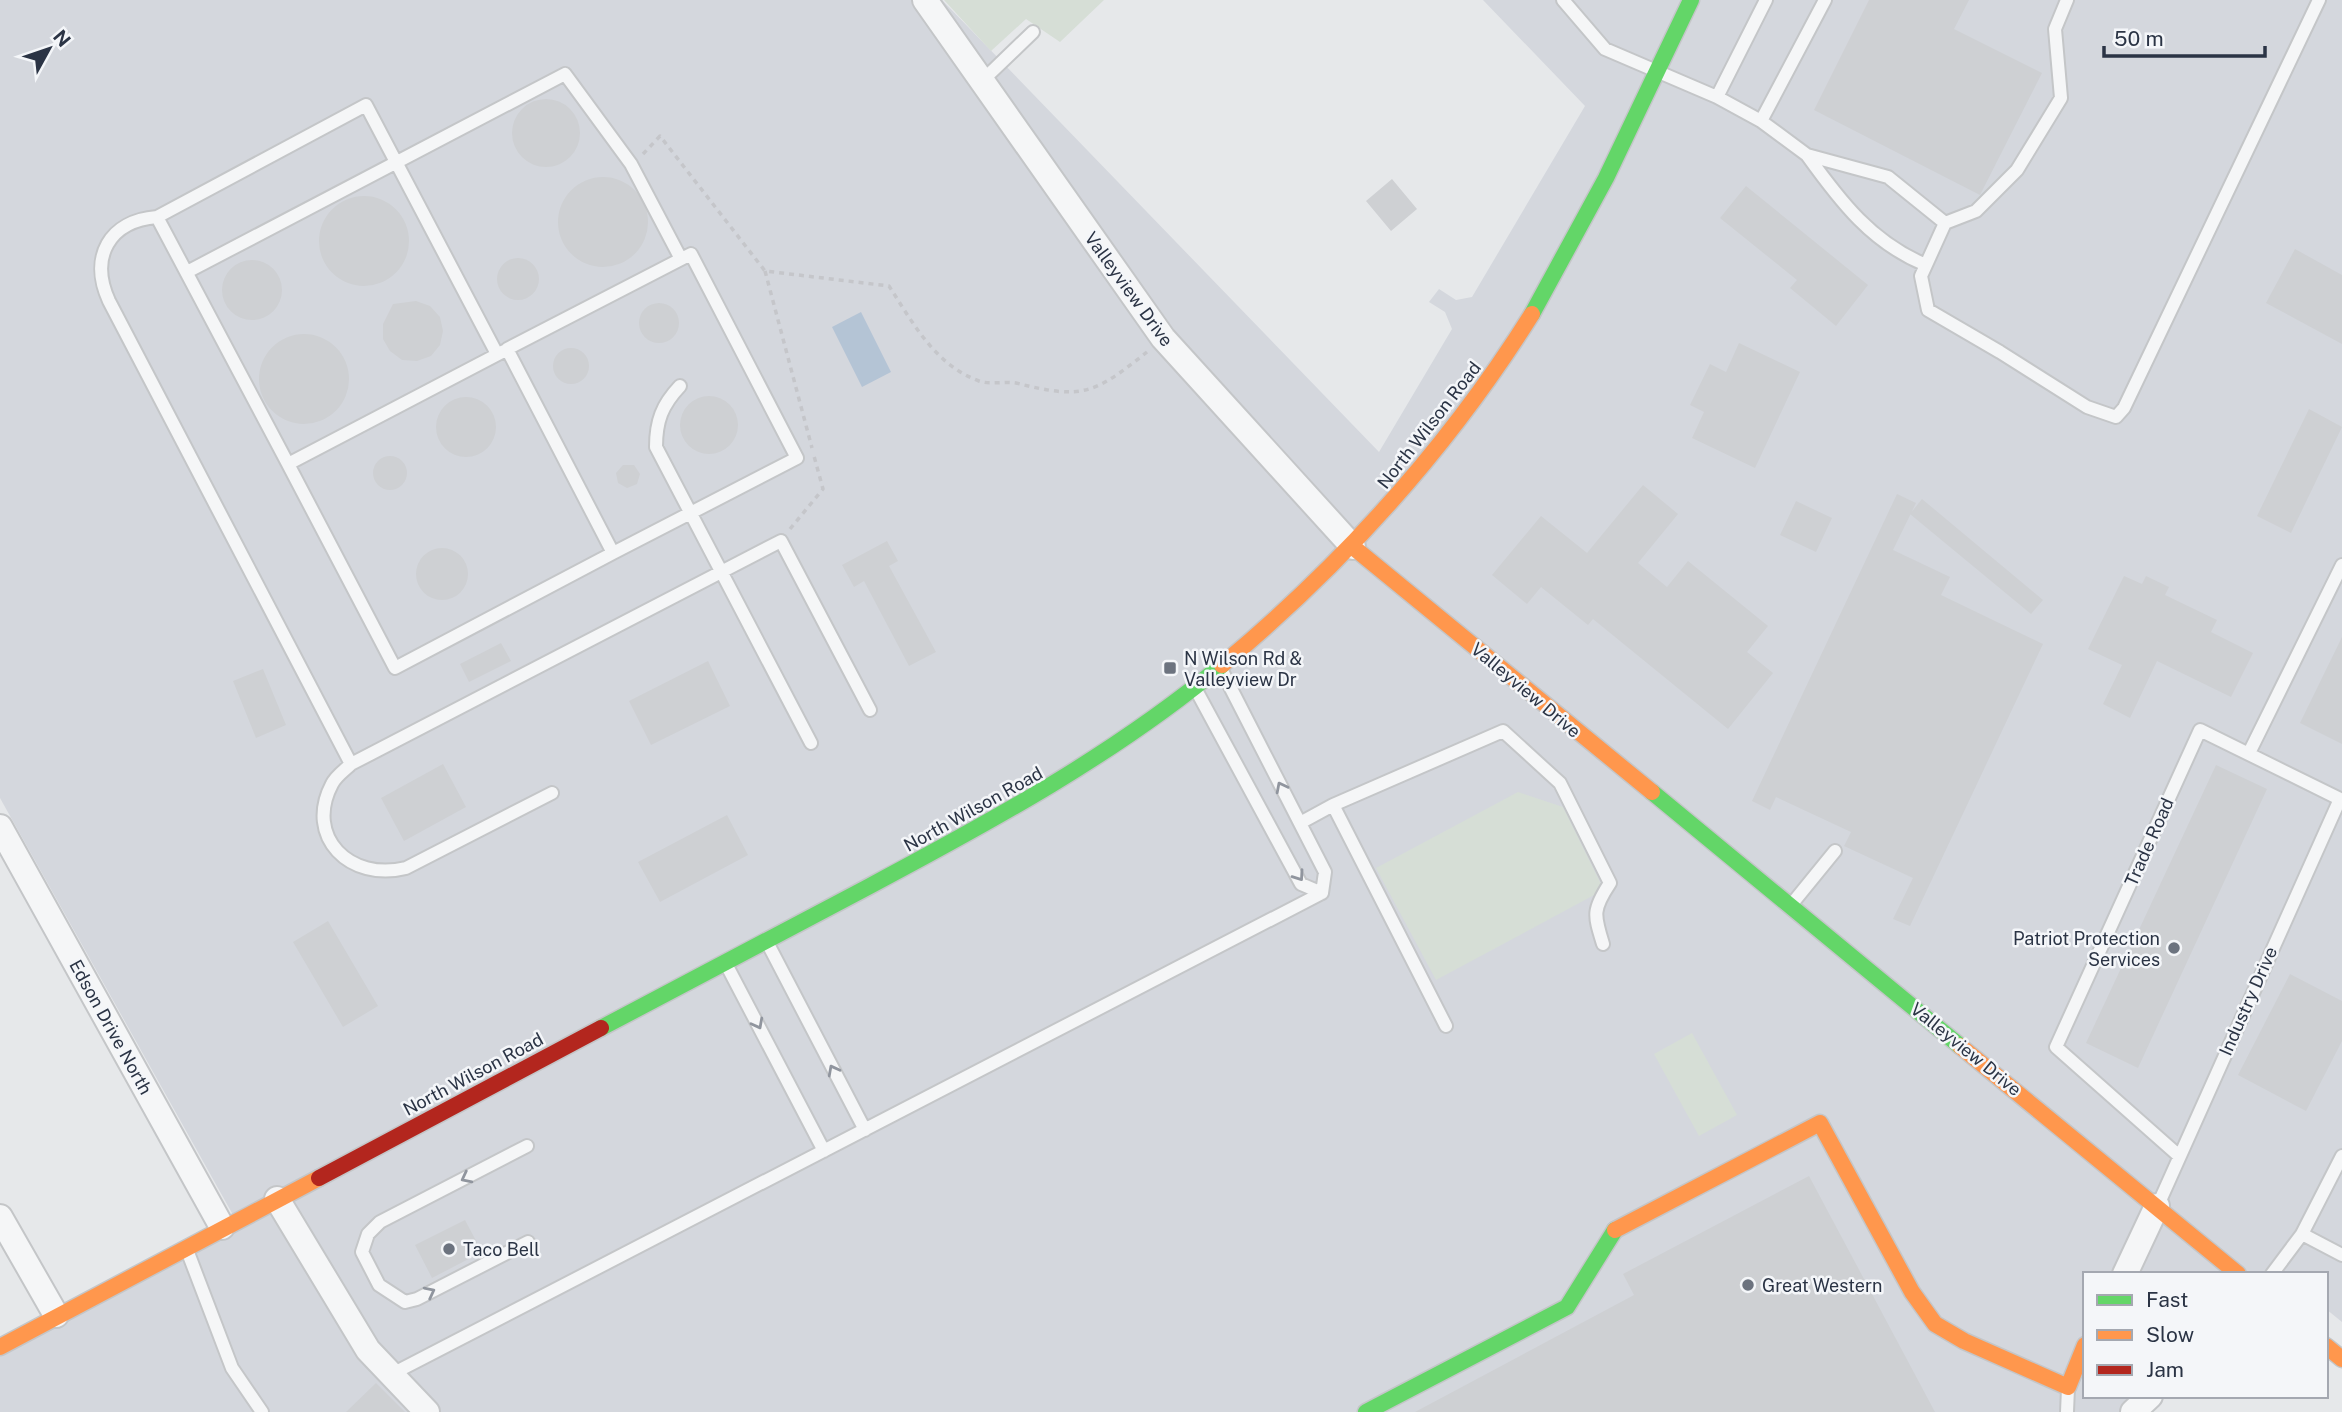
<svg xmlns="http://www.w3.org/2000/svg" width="2342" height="1412" font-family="'Public Sans',sans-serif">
  <rect width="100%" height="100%" fill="#e6e8ea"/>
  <!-- built -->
  <path fill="#d4d7dd" d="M0 0H942L1379 452 1452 329 1445 312 1429 302 1439 289 1456 300 1472 297 1585 106 1483 0H2342V1322L2326 1309V1274H2281L2276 1270 2271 1274H2085V1396H2141L2124 1412H0V1352L237 1222 0 798Z"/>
  <!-- green -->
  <path fill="#d6ded6" d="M944 0H1104L1060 42 1026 19 991 51Z
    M1518 792 1563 807 1601 884 1596 894 1436 980 1376 868Z
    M1692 1033 1737 1115 1699 1136 1654 1054Z"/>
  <!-- water -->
  <path fill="#b4c4d5" d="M861 312 891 372 862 387 832 327Z"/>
  <!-- building -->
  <path fill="#ced0d3" d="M1869 0H1969L1954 29 2042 73 1980 195 1814 110Z
    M512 133a34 34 0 1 1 68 0a34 34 0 1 1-68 0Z
    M558 222a45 45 0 1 1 90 0a45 45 0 1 1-90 0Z
    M1392 179 1417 209 1391 231 1366 201Z
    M1746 186 1868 285 1836 326 1790 288 1797 280 1720 218Z
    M319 241a45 45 0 1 1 90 0a45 45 0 1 1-90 0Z
    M2295 249 2342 275V344L2266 303Z
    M497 279a21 21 0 1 1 42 0a21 21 0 1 1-42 0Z
    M222 290a30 30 0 1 1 60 0a30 30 0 1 1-60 0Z
    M416 301 430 306 440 317 443 331 440 345 431 356 417 361 402 360 390 351 383 339V324L393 304Z
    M639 323a20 20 0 1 1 40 0a20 20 0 1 1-40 0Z
    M259 379a45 45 0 1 1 90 0a45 45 0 1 1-90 0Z
    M1739 343 1800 372 1755 468 1692 438 1704 412 1690 405 1710 364 1726 372Z
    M553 366a18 18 0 1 1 36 0a18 18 0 1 1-36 0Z
    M680 425a29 29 0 1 1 58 0a29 29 0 1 1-58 0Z
    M436 427a30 30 0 1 1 60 0a30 30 0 1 1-60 0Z
    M2309 409 2342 427 2291 533 2257 516Z
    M373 473a17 17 0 1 1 34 0a17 17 0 1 1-34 0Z
    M623 465H634L640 474 637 484 627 488 618 483 616 473Z
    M1643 485 1678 514 1638 563 1667 587 1688 561 1768 626 1747 652 1773 673 1728 729 1593 619 1588 625 1541 587 1527 604 1492 575 1541 516 1587 553Z
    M1897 494 1916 503 1893 550 1950 577 1941 595 2043 644 1910 926 1893 919 1913 878 1844 846 1851 832 1776 797 1770 810 1752 801Z
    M1922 499 2043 600 2031 614 1910 514Z
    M1796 501 1832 518 1816 552 1780 535Z
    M887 541 898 561 889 566 936 652 909 666 864 581 854 587 842 565Z
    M416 574a26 26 0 1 1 52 0a26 26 0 1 1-52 0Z
    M2124 576 2142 584 2146 576 2169 587 2165 595 2217 620 2211 632 2253 653 2231 697 2157 661 2130 718 2103 704 2122 665 2088 649Z
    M2342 637V744L2300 723Z
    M501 643 511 661 469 682 460 664Z
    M708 661 730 706 651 745 629 701Z
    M263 669 286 725 256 738 233 681Z
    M443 764 466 807 404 841 381 798Z
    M2216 765 2267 789 2138 1068 2086 1043Z
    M727 815 748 855 660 902 638 862Z
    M328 921 378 1006 343 1027 293 942Z
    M2290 974 2342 1001V1041L2306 1111 2238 1075Z
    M1809 1176 1935 1412H1415L1634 1295 1623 1274Z
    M465 1220 482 1252 432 1278 415 1245Z
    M376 1383 405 1412H346Z"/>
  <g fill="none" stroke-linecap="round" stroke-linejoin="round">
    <!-- lane casing -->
    <g stroke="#c4c6c8" stroke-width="16">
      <path id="lane" d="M1563 0 1605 49 1717 97 1761 121 1825 0
        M981 82 1033 32
        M1717 97 1766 0
        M1761 121 1807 155 1888 177 1945 223 1976 211 2017 170 2061 98 2055 29 2067 0
        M1807 155C1840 201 1872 243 1926 265
        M157 217 288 464 504 351
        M1945 223 1921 276 1928 310 2000 352 2087 407 2116 417 2124 408 2319 0
        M691 254 797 458 613 553 507 349Z
        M187 272 565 74 631 164 681 259
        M680 386C662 405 656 421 656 447L811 743
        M288 464 395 668 613 553
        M1222 671 1325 872 1322 893
        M1195 688 1301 884 1322 893
        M2249 753 2342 565
        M351 764 109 301C89 257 109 221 157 217L366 105 497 354
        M552 793 406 868C350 882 304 837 332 784 336 776 345 770 351 764L781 541 870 710
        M1300 823 1333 805
        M1791 905 1835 851
        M768 944 865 1130
        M726 964 824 1151
        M1446 1026 1333 805 1503 731 1560 783 1610 883C1592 910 1594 915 1603 944
        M527 1146 380 1222 368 1234 362 1252 379 1285 405 1302 417 1299 528 1242
        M2178 1155 2056 1047 2200 730 2342 800
        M2158 1205 2340 799
        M2302 1234 2342 1156
        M187 1250 232 1368 262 1412
        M2272 1274 2302 1234 2342 1255
        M392 1374 1322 893
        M2067 1412 2068 1388"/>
    </g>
    <!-- street casing -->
    <g stroke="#c4c6c8" stroke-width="28">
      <path id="street" d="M925 0 1163 338 1353 547
        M0 827 222 1227
        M277 1199 368 1350 427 1412
        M0 1217 56 1315
        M2125 1274 2157 1206
        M2133 1412 2150 1396"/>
    </g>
    <!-- fast casing -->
    <g stroke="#c4c6c8" stroke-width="19">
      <path id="fast" d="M1532 314 1606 178 1691 0
        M1652 792 1960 1046
        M601 1028C690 981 779 934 868 887 992 821 1115 754 1222 665
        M1366 1412 1567 1307 1615 1230"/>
    </g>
    <!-- slow casing -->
    <g stroke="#c4c6c8" stroke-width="19">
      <path id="slow" d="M1353 547 1652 792
        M1222 665C1344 563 1448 448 1532 314
        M1960 1046 2238 1274
        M1615 1230 1820 1123 1912 1292 1935 1324 1964 1341 2068 1387 2085 1345
        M2326 1346 2342 1359
        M0 1347 319 1178"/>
    </g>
    <!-- jam casing -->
    <g stroke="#c4c6c8" stroke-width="19">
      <path id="jam" d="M319 1178 601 1028"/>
    </g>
    <!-- path -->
    <path stroke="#c5c6ca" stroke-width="3.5" stroke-dasharray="5 5" stroke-linecap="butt" d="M643 154 660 136 765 271 889 286C913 323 935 365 979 381 990 385 1004 381 1016 383 1083 400 1094 394 1147 352
      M765 271 812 448
      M790 529 823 489 814 456"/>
    <!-- lane -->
    <use href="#lane" stroke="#f5f6f7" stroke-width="12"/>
    <!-- street -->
    <use href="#street" stroke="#f5f6f7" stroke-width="24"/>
    <!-- fast -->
    <use href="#fast" stroke="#63d668" stroke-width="16"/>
    <!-- slow -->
    <use href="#slow" stroke="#ff974d" stroke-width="16"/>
    <!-- jam -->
    <use href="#jam" stroke="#b3261e" stroke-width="16"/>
  </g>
  <!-- one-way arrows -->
  <defs><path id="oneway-chevron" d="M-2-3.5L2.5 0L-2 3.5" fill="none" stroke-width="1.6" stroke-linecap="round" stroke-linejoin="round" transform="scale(1.75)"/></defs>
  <g stroke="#90959e">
    <use href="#oneway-chevron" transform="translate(1281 787) rotate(-117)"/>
    <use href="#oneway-chevron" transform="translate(1299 876) rotate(55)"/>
    <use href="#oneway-chevron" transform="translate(758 1024) rotate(62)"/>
    <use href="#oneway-chevron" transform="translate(833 1070) rotate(-118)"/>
    <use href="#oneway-chevron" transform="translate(466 1178) rotate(153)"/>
    <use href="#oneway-chevron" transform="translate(430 1292) rotate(-27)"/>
  </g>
  <!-- markers -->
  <g fill="#6c737f" stroke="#f4f6f9" stroke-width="2.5">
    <rect x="1163" y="661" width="14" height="14" rx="3.5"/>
    <circle cx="2174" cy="948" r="7"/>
    <circle cx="449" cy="1249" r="7"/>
    <circle cx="1748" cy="1285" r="7"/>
  </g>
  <g text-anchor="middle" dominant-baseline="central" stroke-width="5" stroke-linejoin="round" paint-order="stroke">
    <!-- street labels -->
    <g font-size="18" fill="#2b3445" stroke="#f4f6f9">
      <text transform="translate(1129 289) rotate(54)">Valleyview Drive</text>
      <text transform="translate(1429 425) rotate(-52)">North Wilson Road</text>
      <text transform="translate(1526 690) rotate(40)">Valleyview Drive</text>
      <text transform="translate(973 809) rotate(-29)">North Wilson Road</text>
      <text transform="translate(2149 842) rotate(-66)">Trade Road</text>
      <text transform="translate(2248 1001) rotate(-66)">Industry Drive</text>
      <text transform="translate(111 1027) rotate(61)">Edson Drive North</text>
      <text transform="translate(1966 1049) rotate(39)">Valleyview Drive</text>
      <text transform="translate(473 1074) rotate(-28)">North Wilson Road</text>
    </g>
    <!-- poi labels -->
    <g font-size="18" fill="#2b3445" stroke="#f4f6f9" text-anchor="start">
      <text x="1184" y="658">N Wilson Rd &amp;<tspan x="1184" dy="21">Valleyview Dr</tspan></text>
      <text x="2160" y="938" text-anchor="end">Patriot Protection<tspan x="2160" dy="21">Services</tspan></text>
      <text x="463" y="1249">Taco Bell</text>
      <text x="1762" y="1285">Great Western</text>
    </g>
  </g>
  <!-- legend -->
  <rect x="2083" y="1272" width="245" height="126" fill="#f4f6f9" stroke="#a4a8b1" stroke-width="2"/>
  <rect x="2097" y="1295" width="35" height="10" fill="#63d668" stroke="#a4a8b1" stroke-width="2"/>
  <text x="2146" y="1307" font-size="21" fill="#2b3445">Fast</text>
  <rect x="2097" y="1330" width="35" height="10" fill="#ff974d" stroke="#a4a8b1" stroke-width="2"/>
  <text x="2146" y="1342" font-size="21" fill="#2b3445">Slow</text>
  <rect x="2097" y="1365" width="35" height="10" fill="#b3261e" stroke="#a4a8b1" stroke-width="2"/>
  <text x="2146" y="1377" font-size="21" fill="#2b3445">Jam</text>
  <!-- north arrow -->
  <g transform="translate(49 49) rotate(50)" stroke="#f4f6f9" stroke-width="5" paint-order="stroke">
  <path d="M0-5L12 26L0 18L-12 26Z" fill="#2b3445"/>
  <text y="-10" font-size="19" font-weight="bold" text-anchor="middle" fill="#2b3445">N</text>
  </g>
  <!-- scale -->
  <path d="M2104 46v10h161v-10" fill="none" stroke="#2b3445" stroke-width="3.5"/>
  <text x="2114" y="46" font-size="21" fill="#2b3445" stroke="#f4f6f9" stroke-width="5" paint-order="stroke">50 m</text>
</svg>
